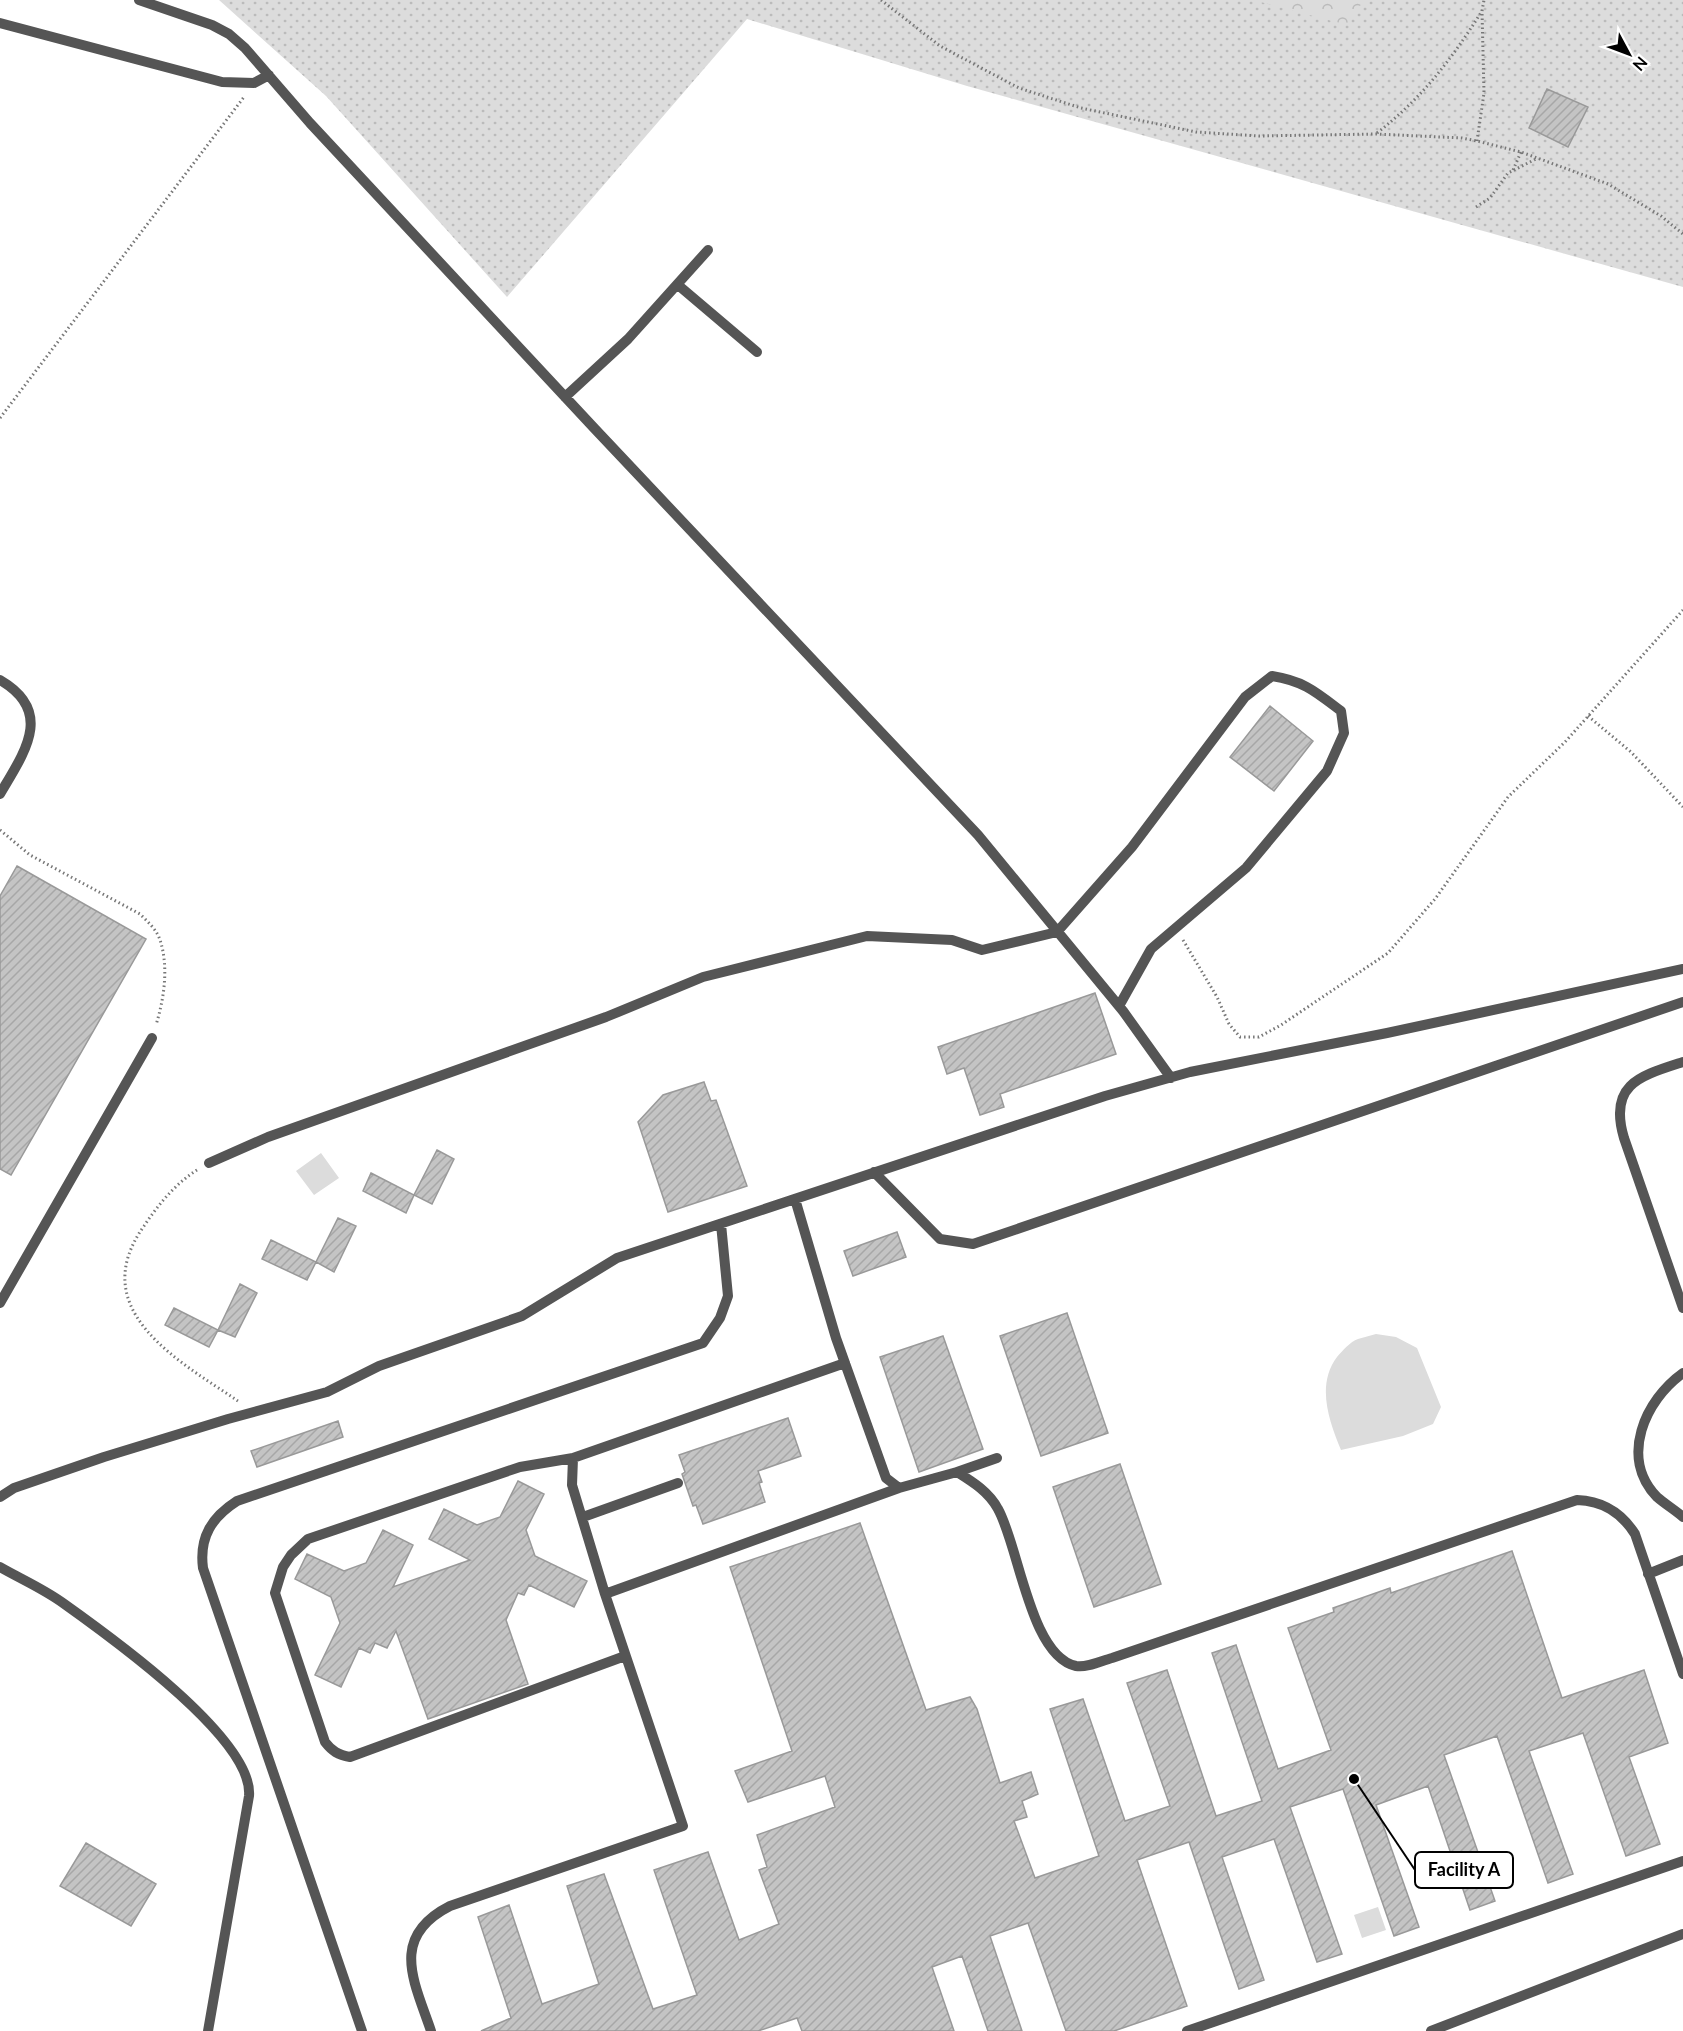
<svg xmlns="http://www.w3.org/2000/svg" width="1683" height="2031" font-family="Lato,sans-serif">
  <defs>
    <pattern id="green-dots" width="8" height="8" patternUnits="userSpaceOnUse" patternTransform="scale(1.5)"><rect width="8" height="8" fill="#dcdcdc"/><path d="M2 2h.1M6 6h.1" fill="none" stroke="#bbb" stroke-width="1.8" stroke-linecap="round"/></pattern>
    <pattern id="forest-crowns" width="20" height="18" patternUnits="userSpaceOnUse" patternTransform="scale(1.5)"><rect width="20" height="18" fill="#dcdcdc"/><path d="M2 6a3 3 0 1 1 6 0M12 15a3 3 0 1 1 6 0" fill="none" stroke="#bbb"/></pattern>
    <pattern id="building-hatch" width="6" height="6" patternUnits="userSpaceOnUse" patternTransform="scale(1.5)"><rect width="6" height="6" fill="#c4c4c4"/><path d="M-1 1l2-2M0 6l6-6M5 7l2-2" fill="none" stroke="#a7a7a7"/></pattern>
  </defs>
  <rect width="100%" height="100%" fill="#fff"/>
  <!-- green -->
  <path fill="url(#green-dots)" d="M219 0H1683V287L967 86 747 19 507 297 326 96Z"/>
  <!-- forest -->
  <path fill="url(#forest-crowns)" d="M1253 0H1364L1347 25Z"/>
  <!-- pitch -->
  <path fill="#dcdcdc" d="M321 1153 339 1178 314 1195 296 1171Z
    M1376 1334 1396 1337 1417 1348 1441 1407 1433 1424 1403 1436 1341 1450C1329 1421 1316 1385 1337 1357 1343 1350 1350 1342 1358 1339 1364 1337 1370 1336 1376 1334Z
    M1378 1907 1386 1930 1362 1938 1354 1915Z"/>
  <!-- building -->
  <path fill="url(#building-hatch)" stroke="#999" stroke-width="1.5" d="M1547 89 1588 107 1568 147 1529 128Z
    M1270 706 1313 741 1274 791 1230 757Z
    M17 866 146 939 11 1175 0 1169V896Z
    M1095 993 1116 1054 1000 1094 1004 1107 980 1115 964 1068 947 1074 938 1047Z
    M704 1082 711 1101 716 1100 747 1186 668 1212 638 1122 663 1095Z
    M437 1150 454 1159 432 1204 414 1195Z
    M371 1173 414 1195 406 1213 363 1191Z
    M338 1218 356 1226 334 1272 316 1262Z
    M897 1232 906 1257 853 1276 844 1251Z
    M271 1240 316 1262 307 1280 262 1259Z
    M240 1284 257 1293 235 1337 218 1330Z
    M174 1308 218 1330 209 1347 165 1325Z
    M1067 1313 1108 1433 1041 1456 1000 1336Z
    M943 1336 983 1449 919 1472 880 1357Z
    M788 1418 801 1456 758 1471 762 1482 759 1483 765 1502 703 1524 696 1505 693 1506 682 1474 685 1472 679 1455Z
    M338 1421 343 1437 257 1467 251 1451Z
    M1120 1464 1161 1584 1094 1607 1053 1487Z
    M518 1481 544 1494 526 1530 535 1556 587 1581 574 1607 529 1585 524 1595 518 1593 506 1620 528 1684 428 1719 396 1631 387 1648 375 1643 370 1653 359 1648 341 1687 315 1675 340 1623 331 1597 295 1579 307 1554 344 1571 366 1563 383 1530 413 1545 393 1587 470 1560 429 1539 444 1509 477 1525 500 1517Z
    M860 1523 926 1710 970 1697 977 1709 1000 1783 1031 1772 1038 1794 1022 1801 1027 1817 1014 1821 1035 1878 1099 1856 1050 1709 1083 1699 1125 1821 1170 1806 1127 1683 1167 1670 1216 1816 1262 1801 1212 1653 1236 1645 1278 1769 1331 1750 1288 1628 1334 1612 1333 1608 1390 1588 1391 1593 1512 1551 1562 1698 1644 1670 1668 1743 1629 1757 1660 1844 1626 1856 1583 1733 1529 1751 1573 1874 1548 1883 1497 1736 1444 1755 1495 1901 1470 1910 1428 1786 1376 1805 1419 1927 1394 1936 1343 1789 1290 1807 1342 1954 1317 1962 1274 1839 1222 1857 1264 1980 1239 1989 1189 1842 1137 1860 1187 2006 1114 2031H1066L1028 1923 990 1936 1022 2031H988L962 1956 932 1967 954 2031H802L797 2018 758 2031H481L511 2018 478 1917 509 1905 542 2004 599 1984 567 1886 604 1874 653 2009 697 1995 654 1870 708 1852 739 1940 779 1924 759 1870 767 1867 757 1835 835 1807 825 1776 748 1802 735 1771 792 1751 730 1567Z
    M86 1843 156 1884 131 1926 60 1886Z"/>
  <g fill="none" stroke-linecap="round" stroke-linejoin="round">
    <!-- path -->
    <path stroke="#777" stroke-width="3" stroke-dasharray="1.5 3" stroke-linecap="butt" d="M881 0 940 46 1019 88 1081 108 1196 132 1259 136 1376 134 1462 138 1477 141 1521 152 1608 184 1661 216 1683 234
      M1377 133C1423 97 1451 60 1482 11
      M1477 141 1484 93 1482 11 1484 0
      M1513 170 1521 152
      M1476 207 1490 198 1508 173 1538 158
      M0 418 244 97
      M1588 716 1631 752 1683 807
      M0 830 30 855 140 914C148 922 157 930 160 940 169 967 164 999 156 1025
      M1183 940 1217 997 1229 1024 1240 1037H1259L1281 1025 1388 953 1435 899 1508 797 1565 742 1683 610
      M197 1170C175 1184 158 1205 144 1226 84 1310 179 1361 238 1401"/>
    <!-- service -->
    <path stroke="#555" stroke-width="10" d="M139 0 212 25 229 34 245 48 310 123 595 429 978 835 1123 1011 1171 1078
      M0 23 222 82 254 83 269 75
      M678 285 757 352
      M565 397 628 339 708 250
      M0 680C55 712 24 753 0 794
      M1683 1062C1640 1076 1608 1084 1624 1138L1683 1308
      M209 1163 268 1137 606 1017 703 977 867 936 952 940 982 950 1057 932 1132 847 1245 697 1272 676C1304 681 1316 692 1341 711L1344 733 1327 771 1246 868 1151 949 1119 1006
      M874 1172 940 1239 973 1244 1683 1002
      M795 1199 836 1338 886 1478 899 1488 957 1472C973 1482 989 1492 998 1509 1019 1546 1030 1656 1076 1666 1087 1668 1101 1661 1112 1658L1577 1500C1603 1501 1621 1512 1635 1534L1683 1674
      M0 1303 152 1038
      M845 1363 573 1458 572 1485 605 1594 899 1488
      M1683 1373C1645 1400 1619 1458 1657 1497 1665 1504 1675 1510 1683 1517
      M573 1458 520 1467 308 1539 291 1555 283 1567 275 1593 325 1742C332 1751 338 1755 350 1757L625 1656
      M957 1472 997 1458
      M0 1497 14 1488 104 1457 228 1419 327 1392 379 1366 522 1316 617 1258 1105 1096 1190 1072 1387 1033 1683 969
      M583 1517 678 1483
      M0 1567C21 1579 44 1589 63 1603 108 1635 254 1739 249 1796L208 2031
      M1648 1574 1683 1560
      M362 2031 203 1568C199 1537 212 1517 237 1501L703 1343 720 1318 728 1296 721 1224
      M431 2031C414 1981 389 1937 450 1906L683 1826 605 1594
      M1187 2031 1683 1861
      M1431 2031 1683 1934"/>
  </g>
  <!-- callouts -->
  <path fill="none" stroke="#000" stroke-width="2" d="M1354 1779L1415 1870"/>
  <circle fill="#000" stroke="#fff" stroke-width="2" cx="1354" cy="1779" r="6"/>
  <rect fill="#fff" stroke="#000" stroke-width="2" x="1415" y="1852" width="98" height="36" rx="6"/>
  <g font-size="18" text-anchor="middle" font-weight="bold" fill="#000">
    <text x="1464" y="1876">Facility A</text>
  </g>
  <!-- north arrow -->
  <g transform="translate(1629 54) rotate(131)" stroke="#ffffff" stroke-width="4.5" paint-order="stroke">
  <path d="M0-4.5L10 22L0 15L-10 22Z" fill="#000000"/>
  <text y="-9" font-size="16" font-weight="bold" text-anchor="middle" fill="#000000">N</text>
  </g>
</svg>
